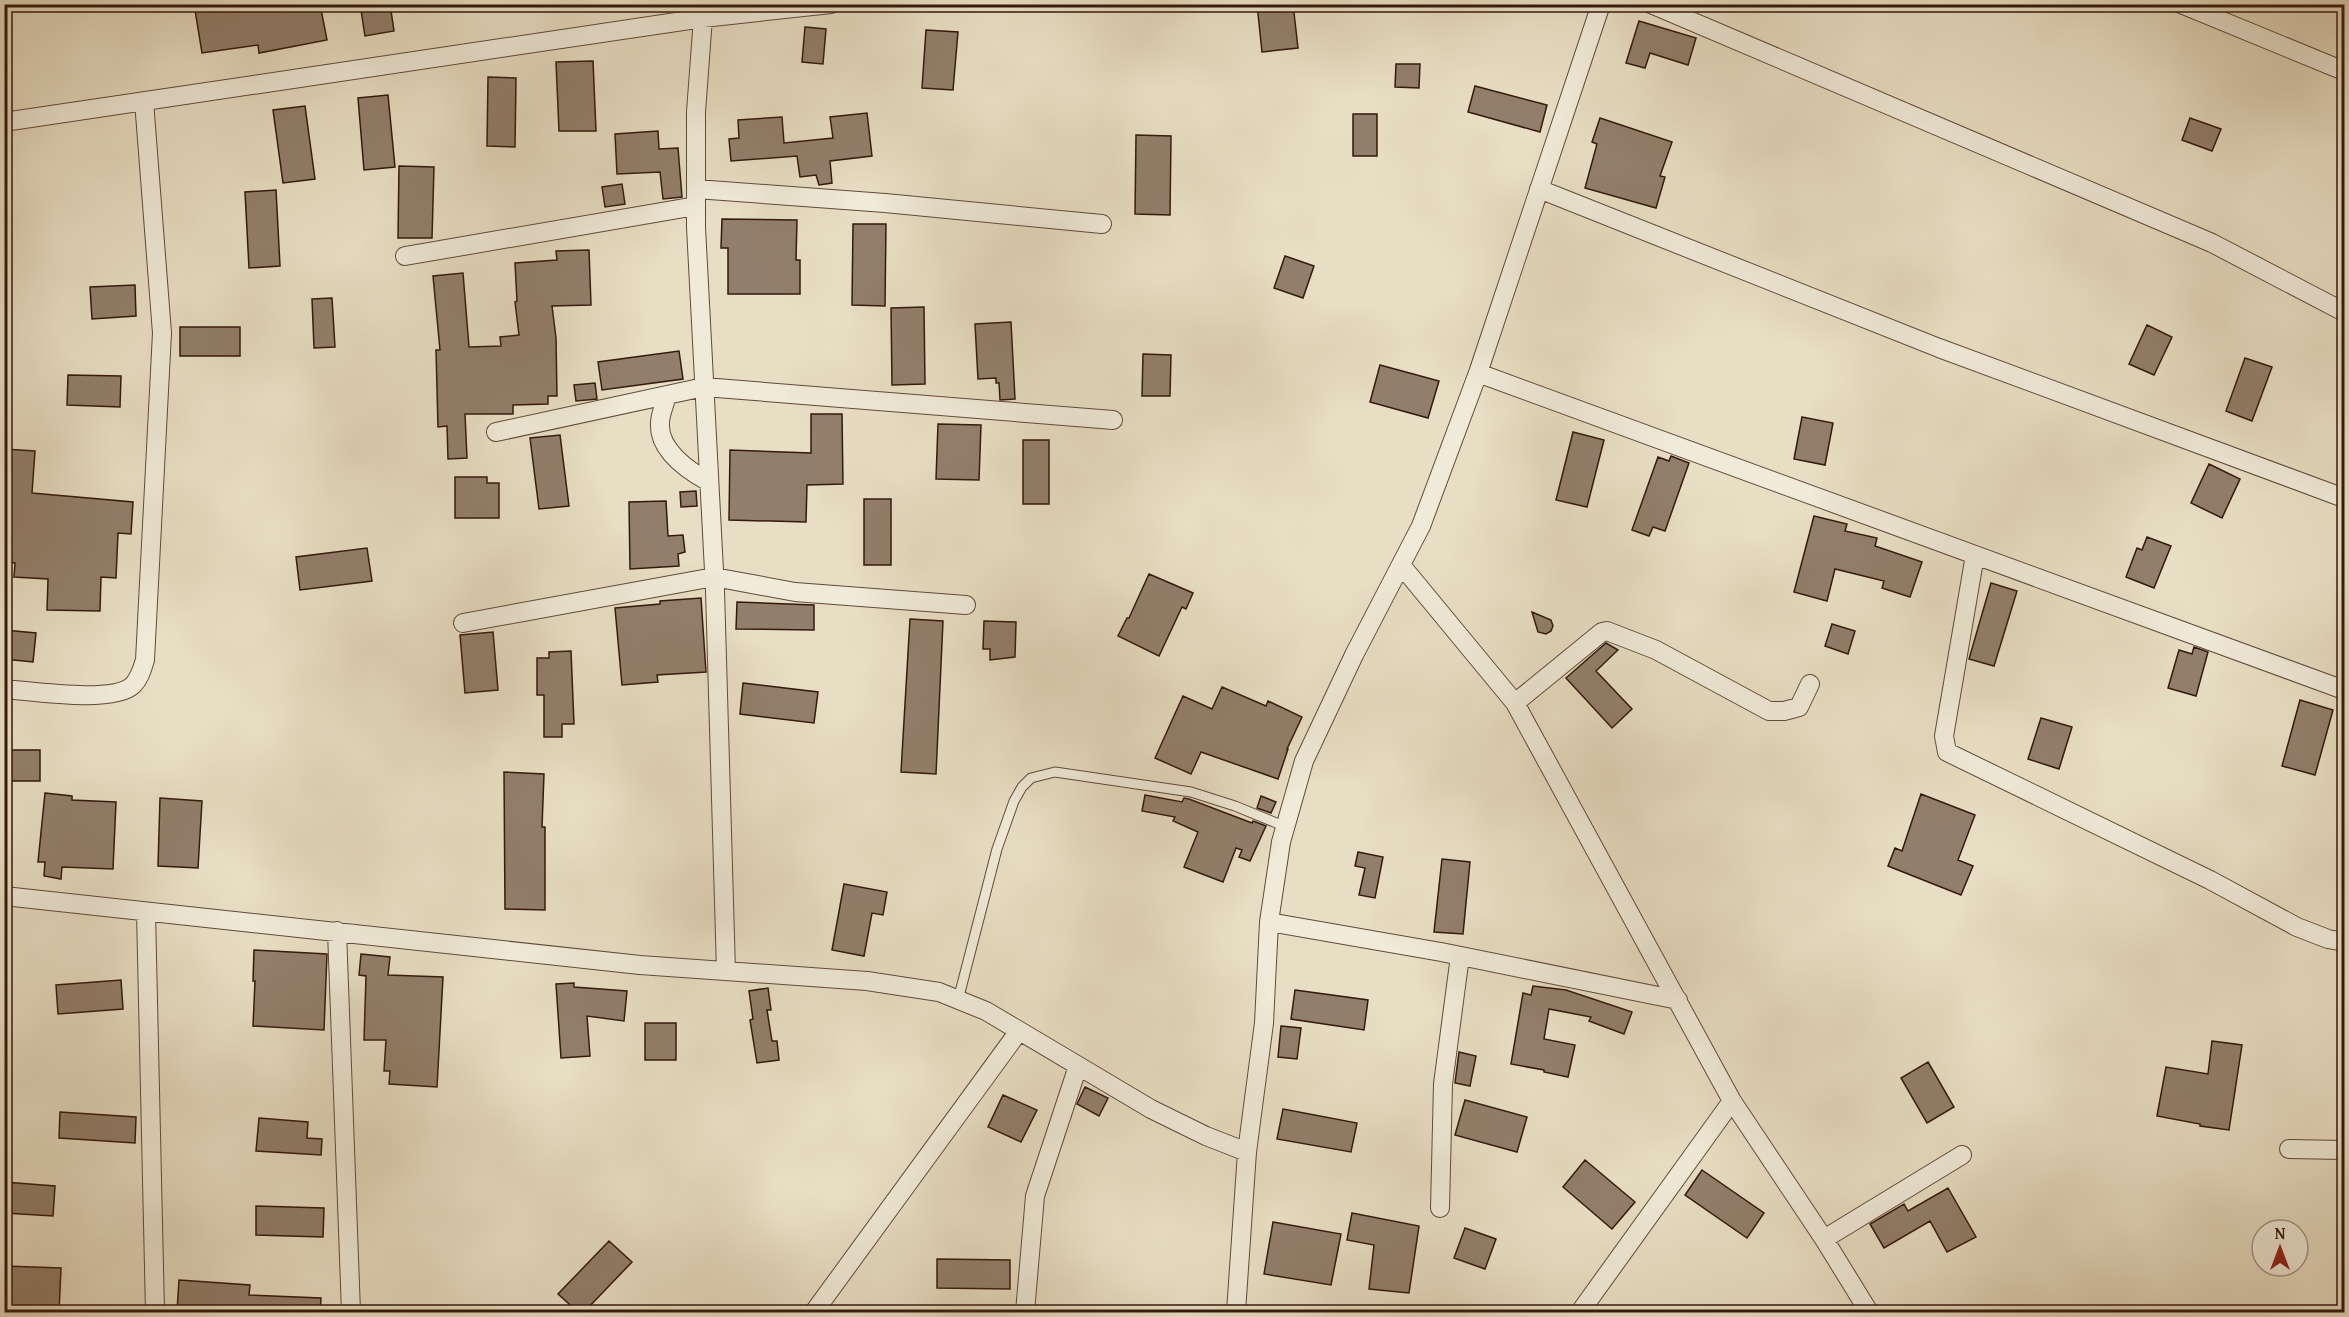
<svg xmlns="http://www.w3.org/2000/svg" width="2349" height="1317" font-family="'Gentium Book Plus',serif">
  <rect width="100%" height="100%" fill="#e8dec3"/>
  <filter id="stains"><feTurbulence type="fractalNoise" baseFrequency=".00333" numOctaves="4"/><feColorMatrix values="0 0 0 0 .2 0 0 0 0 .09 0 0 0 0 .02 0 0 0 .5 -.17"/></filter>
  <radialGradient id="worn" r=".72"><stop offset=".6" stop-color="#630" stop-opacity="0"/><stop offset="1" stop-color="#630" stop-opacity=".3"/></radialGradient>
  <!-- building -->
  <path fill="#927f6b" stroke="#34190c" stroke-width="1.5" d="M194 4H320L327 40 259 53 258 45 202 53Z
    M360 4H390L394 31 365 36Z
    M1257 4H1293L1298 48 1262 52Z
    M1639 21 1696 38 1688 65 1650 53 1645 68 1626 63Z
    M805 27 826 29 823 64 802 62Z
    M926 30 958 32 953 90 922 88Z
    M593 61 596 131H559L556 62Z
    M1396 64H1420L1419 88 1395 87Z
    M488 77 516 78 515 147 487 146Z
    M1475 86 1547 105 1540 132 1468 112Z
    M388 95 395 167 364 170 358 98Z
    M305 106 315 179 283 183 273 110Z
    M867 113 872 156 830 161 832 183 819 185 816 175 800 177 797 156 731 161 729 139 739 138 738 120 782 117 784 143 833 138 830 117Z
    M1353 114H1377V156H1353Z
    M1600 118 1672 142 1660 176 1665 177 1656 208 1585 188 1597 144 1592 142Z
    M2190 118 2221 129 2212 151 2182 140Z
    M658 131 659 149 678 148 682 197 663 199 660 172 617 174 615 134Z
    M1136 135 1171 136 1170 215 1135 214Z
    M399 166 434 167 432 238H398Z
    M622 184 625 204 605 207 602 187Z
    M276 190 280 266 249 268 245 192Z
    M722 219 797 220 796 260H800V294H728V248H721Z
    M853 224H886L885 306 852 305Z
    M589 250 591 305 552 306 556 338 557 396H548V404L513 405V414H465L467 458 448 459 447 426 438 427 436 350H440L433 276 463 273 469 347 501 346 500 337 519 335 515 302 517 301 515 263 557 260 556 251Z
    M1285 256 1314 266 1303 298 1274 288Z
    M135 285 136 316 92 319 90 287Z
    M332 298 335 347 314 348 312 299Z
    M924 307 925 384 892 385 891 308Z
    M1011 322 1015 399 1000 400 999 383H996V378L978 379 975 324Z
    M2147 325 2172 337 2154 375 2129 364Z
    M180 327H240V356H180Z
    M679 351 683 379 602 390 598 362Z
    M1143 354 1171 355 1170 396H1142Z
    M2245 358 2272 367 2252 421 2226 411Z
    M1380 365 1439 381 1428 418 1370 402Z
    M68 375 121 376 120 407 67 405Z
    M595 383 597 399 576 401 574 385Z
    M811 414H842L843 484 807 485 806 522 729 520 730 450 811 453Z
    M1802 417 1833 423 1825 465 1794 459Z
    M938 424 981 425 979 480 936 479Z
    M1573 432 1604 440 1587 507 1556 500Z
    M560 435 569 506 539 509 530 438Z
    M1023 440H1049V504H1023Z
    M4 449 35 451 32 493 133 502 131 534 118 533 116 578 101 577 100 611 47 610 48 579 14 577 15 563 4 562Z
    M1671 456 1689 463 1665 531 1653 527 1649 536 1632 530 1658 457 1669 461Z
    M2209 464 2240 479 2222 518 2191 503Z
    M455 477H487V483H499V518H455Z
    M696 491 697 506 681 507 680 492Z
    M864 499H891V565H864Z
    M666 501 668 536 683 535 685 552 678 554 679 566 630 569 629 502Z
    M1814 516 1847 524 1845 531 1877 538 1875 546 1922 562 1910 597 1882 588 1884 581 1835 569 1827 601 1794 592Z
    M2147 537 2171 546 2154 588 2126 577 2137 548 2142 550Z
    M367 548 372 581 300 590 296 557Z
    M1149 574 1193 593 1186 609 1182 607 1159 656 1118 636 1127 618H1129Z
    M1991 583 2017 591 1994 666 1969 659Z
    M701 598 706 672 657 675 658 682 622 685 615 608 660 604V601Z
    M737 602 814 605V630L736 629Z
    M1532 612 1551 620 1553 626 1551 631 1546 634 1538 632Z
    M910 619 943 621 936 774 901 772Z
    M984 621 1016 622 1015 657 990 660V649H983Z
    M1832 624 1855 631 1848 654 1825 646Z
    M4 630 36 633 33 662 4 659Z
    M493 632 498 690 465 693 460 635Z
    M1606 643 1618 650 1596 671 1632 709 1612 728 1566 678Z
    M2194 647 2208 652 2196 696 2168 688 2179 650 2192 654Z
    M571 651 574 724H562V737H544V695H537V658H549V652Z
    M743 683 818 692 814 723 740 714Z
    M1222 687 1266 706 1268 701 1302 717 1287 749H1288L1278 779 1201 752 1191 774 1155 758 1183 696 1212 709Z
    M2300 700 2333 710 2315 775 2282 766Z
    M2041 718 2072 727 2059 769 2028 759Z
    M4 750H40V781H4Z
    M504 772 544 774 542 827H545V910L505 909Z
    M45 793 72 796V800L116 802 113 869 62 867 61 879 44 876 45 862H38Z
    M1921 794 1975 815 1958 860 1973 866 1961 895 1888 866 1895 848 1902 851Z
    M1145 795 1182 802 1184 798 1189 799 1252 823 1253 821 1266 826 1250 861 1239 857 1242 850 1236 848 1223 882 1184 867 1198 832 1173 821 1175 817 1142 811Z
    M1261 796 1276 802 1271 813 1257 808Z
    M160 798 202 801 198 868 158 866Z
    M1358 852 1383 857 1375 898 1359 895 1365 868 1355 866Z
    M1442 859 1470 862 1463 934 1434 932Z
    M844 884 887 892 883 915 872 913 864 956 832 950Z
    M254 950 327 954 324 1030 253 1026 255 981H253Z
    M361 954 390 957 388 975 443 977 437 1087 389 1084 390 1071H384L386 1040H364L366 976 359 975Z
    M121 980 123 1009 58 1014 56 985Z
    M574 983V987L627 991 624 1021 587 1016 590 1056 561 1058 556 984Z
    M1533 986 1566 990 1632 1012 1624 1034 1589 1021 1591 1017 1549 1009 1544 1039 1575 1045 1568 1077 1544 1072V1070L1511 1064 1523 993 1531 995Z
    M768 988 771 1010H767L772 1041H777L779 1060 757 1063 750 1020 753 1019 749 991Z
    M1295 990 1368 1000 1364 1030 1291 1019Z
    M645 1023H676V1060H645Z
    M1281 1026 1301 1028 1297 1059 1278 1057Z
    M2212 1041 2242 1045 2229 1130 2200 1126V1124L2157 1116 2166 1067 2208 1074Z
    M1459 1052 1476 1056 1470 1086 1455 1083Z
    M1928 1062 1954 1107 1927 1123 1901 1078Z
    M1085 1087 1108 1098 1099 1116 1077 1104Z
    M1003 1095 1037 1110 1021 1142 988 1127Z
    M1465 1100 1527 1117 1517 1152 1455 1135Z
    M1283 1109 1357 1123 1351 1152 1277 1139Z
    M60 1112 136 1117 135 1143 59 1138Z
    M259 1118 308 1122 307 1138 322 1139 321 1155 256 1151Z
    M1585 1160 1635 1202 1612 1229 1563 1187Z
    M1702 1170 1764 1213 1747 1238 1685 1195Z
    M4 1182 55 1186 53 1216 4 1213Z
    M1948 1188 1976 1237 1947 1252 1930 1221 1884 1248 1870 1224 1904 1204 1908 1211Z
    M256 1206 324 1208 323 1237 256 1235Z
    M1352 1213 1419 1226 1409 1293 1369 1289 1374 1245 1347 1240Z
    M1273 1222 1341 1234 1331 1285 1264 1274Z
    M1465 1228 1496 1239 1485 1269 1454 1258Z
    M609 1241 632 1262 584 1312H578L558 1294Z
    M937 1259 1010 1260V1289L937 1288Z
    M4 1266 61 1268 59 1312H4Z
    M179 1280 250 1285 249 1295 321 1298 320 1312H177Z"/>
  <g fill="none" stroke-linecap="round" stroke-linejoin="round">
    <!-- service casing -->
    <g stroke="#614a3a" stroke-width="11">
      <path id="service" d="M958 1000 997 849 1014 801 1022 787 1031 778 1055 772 1191 792 1235 806 1286 827"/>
    </g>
    <!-- minor casing -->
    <g stroke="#614a3a" stroke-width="20">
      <path id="minor" d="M704 4 696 112V227L715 590 726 971
        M1651 4 2212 243 2344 312
        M2181 4 2344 71
        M4 122 703 18 831 4
        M696 189 885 203 1102 224
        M1539 189 1939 348 2344 498
        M405 256 696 206
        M1478 373 2344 690
        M667 395C665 404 660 414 660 423 658 450 689 471 709 482
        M496 432 704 387 1113 420
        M1975 555 1944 736 1947 752 2210 880 2297 927 2328 939 2344 942
        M1401 565 1515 703 1732 1101
        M463 623 714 577 795 592 966 605
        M4 689C32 691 114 704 133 685 140 678 142 669 145 660L162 333 144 101
        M1515 703 1602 632 1607 631 1656 650 1769 711H1784L1799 707 1810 684
        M4 896 640 965 867 981 939 992 986 1011 1151 1109 1206 1136 1247 1152
        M146 912 155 1312
        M1269 922 1441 952 1678 1000
        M337 931 351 1312
        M2289 1149 2344 1150
        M1440 1208 1443 1084 1460 956
        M1824 1239 1962 1155
        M814 1312 1019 1031
        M1025 1312 1035 1196 1078 1066
        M1236 1312 1247 1152 1264 1023 1269 922 1281 842 1304 761 1354 655 1421 526 1478 373 1601 4
        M1580 1312 1732 1101 1824 1239 1869 1312"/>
    </g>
    <!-- service -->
    <use href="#service" stroke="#f0ead8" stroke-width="9"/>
    <!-- minor -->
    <use href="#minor" stroke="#f0ead8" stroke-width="18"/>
  </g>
  <!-- margin -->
  <rect width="2349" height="1317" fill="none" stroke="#e8dec3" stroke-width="24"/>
  <rect x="6" y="6" width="2337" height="1305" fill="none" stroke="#34190c" stroke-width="3"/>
  <rect x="12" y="12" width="2325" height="1293" fill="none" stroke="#34190c" stroke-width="1.5"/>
  <!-- north arrow -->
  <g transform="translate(2280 1248)"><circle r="28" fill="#f0ead8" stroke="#a59686" stroke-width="1.5"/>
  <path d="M0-4.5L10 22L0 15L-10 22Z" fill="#8f2418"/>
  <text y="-9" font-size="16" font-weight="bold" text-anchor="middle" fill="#34190c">N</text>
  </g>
  <rect width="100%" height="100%" filter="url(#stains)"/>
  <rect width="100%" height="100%" fill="url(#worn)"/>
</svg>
